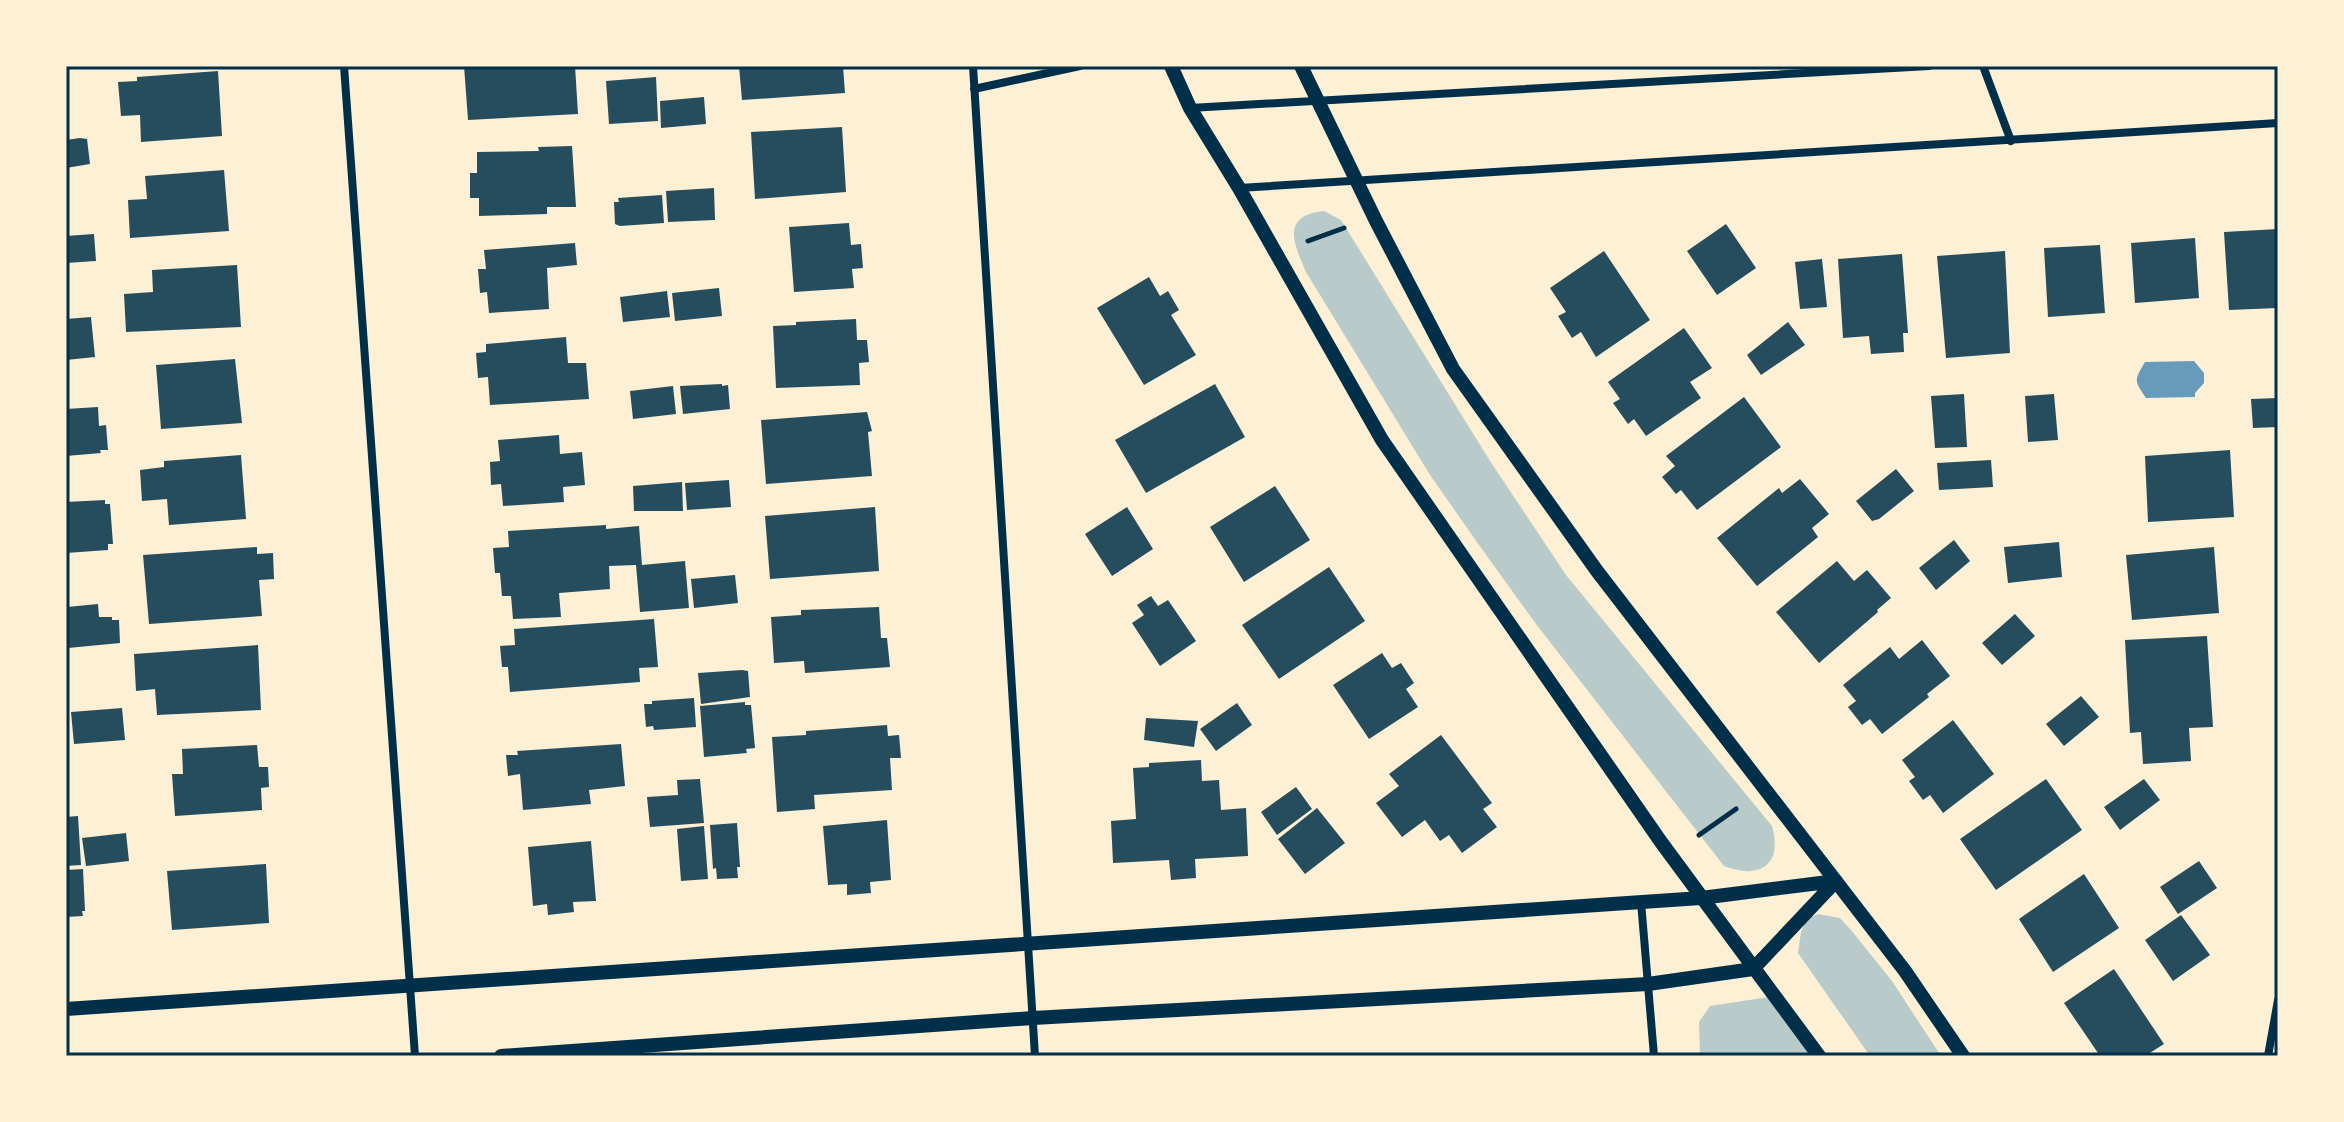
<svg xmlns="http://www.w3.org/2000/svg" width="2344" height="1122" font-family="Mulish,sans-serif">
  <rect width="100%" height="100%" fill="#fdf0d5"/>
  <!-- green -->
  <path fill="#b9caca" d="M1324 211 1341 220 1490 461 1566 575 1772 826C1783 865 1760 880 1724 866L1536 624 1479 545 1430 475 1306 272C1293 242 1281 216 1324 211Z
    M1818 914 1840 918 1851 930 1892 981 1941 1056H1870L1798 953 1801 932 1807 919Z
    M1769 997 1813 1056H1700L1699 1022 1710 1006Z"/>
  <!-- water -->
  <path fill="#669bbc" d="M2194 361 2204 373V383L2195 393V397L2146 398C2134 380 2134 381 2145 362Z"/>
  <!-- building -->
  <path fill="#264d5e" d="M464 66H575L578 114 468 120Z
    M739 66H843L845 93 742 100Z
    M218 71 222 136 141 142 140 115 121 116 118 82 137 81V77Z
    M656 77 658 121 609 124 606 81Z
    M704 97 706 124 661 128 660 101Z
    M842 127 846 192 755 199 751 132Z
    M80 138 87 139 90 164 66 168V140Z
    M572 146 576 207H547V214L479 216V198H470V173H477V152L539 151 538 147Z
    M224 170 229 231 130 238 128 200 147 199 145 176Z
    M714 188 715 220 668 222 666 191Z
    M662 195 664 223 620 226 615 224 614 202H619L618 198Z
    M849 223 851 245 861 244 863 268 852 269 854 288 794 292 789 227Z
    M1726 224 1756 268 1717 295 1687 251Z
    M2278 229V308L2229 310 2224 232Z
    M94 234 96 261 66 263V236Z
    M2195 238 2199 298 2135 303 2131 243Z
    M575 243 577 265 547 268 549 309 489 313 487 292 480 293 478 269H486L484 250Z
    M2100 245 2105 313 2048 317 2044 248Z
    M1604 251 1650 320 1596 357 1581 332 1572 338 1558 316 1566 312 1550 288Z
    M2005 251 2010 353 1946 358 1937 256Z
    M1902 254 1908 333H1903L1904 352 1871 354 1869 336 1843 338 1838 259Z
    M1822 259 1827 307 1800 309 1795 262Z
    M237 265 241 327 126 332 124 294 153 292 152 270Z
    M1149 277 1160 296 1168 291 1179 310 1171 315 1196 355 1144 385 1097 308Z
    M719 288 722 316 675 321 672 293Z
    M667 291 670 317 623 322 620 297Z
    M91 317 95 357 66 360V319Z
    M856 319 857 340H867L869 362 859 363 860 385 776 388 773 326 796 325V322Z
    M1788 322 1805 345 1761 375 1747 355Z
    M1684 328 1712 368 1690 382 1701 398 1646 436 1634 419 1628 424 1613 403 1620 399 1608 382Z
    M566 337 568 363H586L589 399 490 405 488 377 478 378 476 353 486 352V344Z
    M235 359 242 423 161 429 156 365Z
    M722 384V386L728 385 730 409 683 414 680 386Z
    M1215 384 1245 437 1146 493 1115 440Z
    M673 386 676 414 633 419 630 391Z
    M1964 394 1967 447 1935 448 1931 396Z
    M2054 394 2058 440 2028 442 2025 396Z
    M1744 397 1781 447 1697 510 1681 490 1676 494 1662 477 1675 466 1666 456Z
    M2278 398V427L2253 428 2251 399Z
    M98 407 99 426 106 425 108 450H100L101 453 66 456V409Z
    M867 412 872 431 868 432 872 476 766 484 761 420Z
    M559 435 560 454 582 452 585 485 563 487 564 502 503 506 501 484 491 485 490 462 500 461 498 440Z
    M2230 450 2234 517 2148 522 2145 456Z
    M241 455 246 519 169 525 167 499 142 501 140 470 164 467V461Z
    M1991 460 1993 487 1939 490 1937 463Z
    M1896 469 1914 491 1879 519 1872 521 1856 501Z
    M1800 479 1829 514 1812 528 1818 537 1757 586 1717 538 1779 488 1782 493Z
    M729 480 731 507 687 510 685 483Z
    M682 482 683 511H634L633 486Z
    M1275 486 1310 540 1244 582 1210 527Z
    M105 500V504H110L113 544H108V550L66 553V502Z
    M875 507 879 571 770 579 765 516Z
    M1127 507 1153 549 1112 576 1085 534Z
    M606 525V529L639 526 642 565 685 561 689 608 640 612 636 565 609 566 610 589 559 593 561 617 513 619 511 596H502L500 573H495L493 548 509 547 508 531Z
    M1954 540 1970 561 1936 590 1919 568Z
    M2059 542 2062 577 2008 583 2004 547Z
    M257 547V554L273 553 274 579 259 580 262 616 149 624 143 555Z
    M2214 547 2219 613 2132 620 2126 555Z
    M1837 561 1854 581 1867 570 1891 598 1877 610 1878 612 1819 663 1776 612Z
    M1329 567 1365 621 1279 679 1242 625Z
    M735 575 738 603 694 608 691 579Z
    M1151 596 1158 606 1168 600 1196 641 1160 666 1132 623 1144 615 1137 605Z
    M98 604 99 617H112V620H119L120 643 68 648 67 607Z
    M879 607 881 638H887L890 667 805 673 804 661 774 663 771 617 801 615V610Z
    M2015 614 2035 636 2002 665 1982 643Z
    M654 619 658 667 639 668 640 682 510 692 508 667H502L500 646 515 645 514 629Z
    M2207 636 2213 727 2189 728 2191 761 2143 764 2141 732 2130 733 2125 640Z
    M1922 640 1950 676 1927 694 1929 697 1882 734 1870 719 1862 725 1848 707 1856 701 1843 685 1890 647 1899 659Z
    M258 645 261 710 157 715 155 689 136 691 134 654Z
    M1382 653 1392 668 1401 663 1414 683 1406 689 1418 707 1369 739 1333 685Z
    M742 670 748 671 750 697 701 704 698 673Z
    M2081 696 2099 717 2064 746 2046 724Z
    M694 698 696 727 654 730 653 726 646 727 644 704H652V701Z
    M745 702V705H751L755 748 746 749 747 753 704 757 700 706Z
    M1237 703 1252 725 1216 751 1200 729Z
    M122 708 125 740 74 744 71 712Z
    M1146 718 1198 721 1194 747 1144 740Z
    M1953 720 1994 774 1943 813 1930 795 1923 800 1909 781 1915 777 1902 760Z
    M887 725 888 736 899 735 901 758H890L892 790 814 795 815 809 777 812 772 737 806 735V731Z
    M1441 735 1492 803 1483 809 1497 827 1462 853 1449 835 1440 841 1425 820 1402 837 1376 803 1399 786 1389 774Z
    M621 744 625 786 589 790 591 804 523 810 520 774 508 776 506 755H518L517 751Z
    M257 745 259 767H268L269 787 261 788 262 810 175 816 172 774H183L182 749Z
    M1201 760 1202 781 1219 780 1221 810 1246 808 1248 856 1195 859 1196 878 1171 880 1169 860 1113 863 1111 821 1136 819 1133 768 1149 767V763Z
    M700 779 704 823 650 827 647 797 678 795 677 780Z
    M2046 779 2082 830 1996 890 1960 839Z
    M2144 779 2160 800 2120 830 2104 807Z
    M1296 787 1312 809 1277 835 1261 812Z
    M1317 808 1345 843 1305 874 1278 839Z
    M78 816 81 865 66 866V817Z
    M887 820 891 880 870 882 871 893 847 895V884L828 885 823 826Z
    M737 823 740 867H737L738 878 717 879 716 868 713 869 710 825Z
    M704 826 708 879 681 881 677 829Z
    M126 833 129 861 86 866 82 838Z
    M591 841 596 901 573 902 574 912 548 915 547 904 533 906 528 847Z
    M2199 861 2217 888 2178 914 2160 887Z
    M266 864 269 923 172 930 167 871Z
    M83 869 85 911H82L83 916 66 917V870Z
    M2084 874 2119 928 2053 972 2019 919Z
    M2181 915 2210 955 2173 981 2145 940Z
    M2114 969 2164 1044 2145 1056H2100L2064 1003Z"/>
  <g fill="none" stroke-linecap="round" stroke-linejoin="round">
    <!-- path -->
    <path stroke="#003049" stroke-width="5" d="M1308 241 1344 228
      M1699 835 1736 809"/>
    <!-- minor -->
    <path stroke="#003049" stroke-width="8" d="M344 66 415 1056
      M973 66 1035 1056
      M1983 66 2011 141
      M974 89 1080 66
      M1190 108 1929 66
      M1239 188 2278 123
      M1641 902 1654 1056
      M2268 1056 2278 1000"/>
    <!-- tertiary -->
    <path stroke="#003049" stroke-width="14" d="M1171 66 1190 108 1239 188 1382 440 1661 842 1819 1056
      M1301 66 1376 221 1453 369 1597 571 1905 971 1963 1056
      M66 1009 1701 898 1836 881
      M501 1056 1033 1018 1648 984 1753 969 1836 881"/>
  </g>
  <!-- border -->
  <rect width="2344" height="1122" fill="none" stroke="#fdf0d5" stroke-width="136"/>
  <rect x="68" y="68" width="2208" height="986" fill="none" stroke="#003049" stroke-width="3"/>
</svg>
